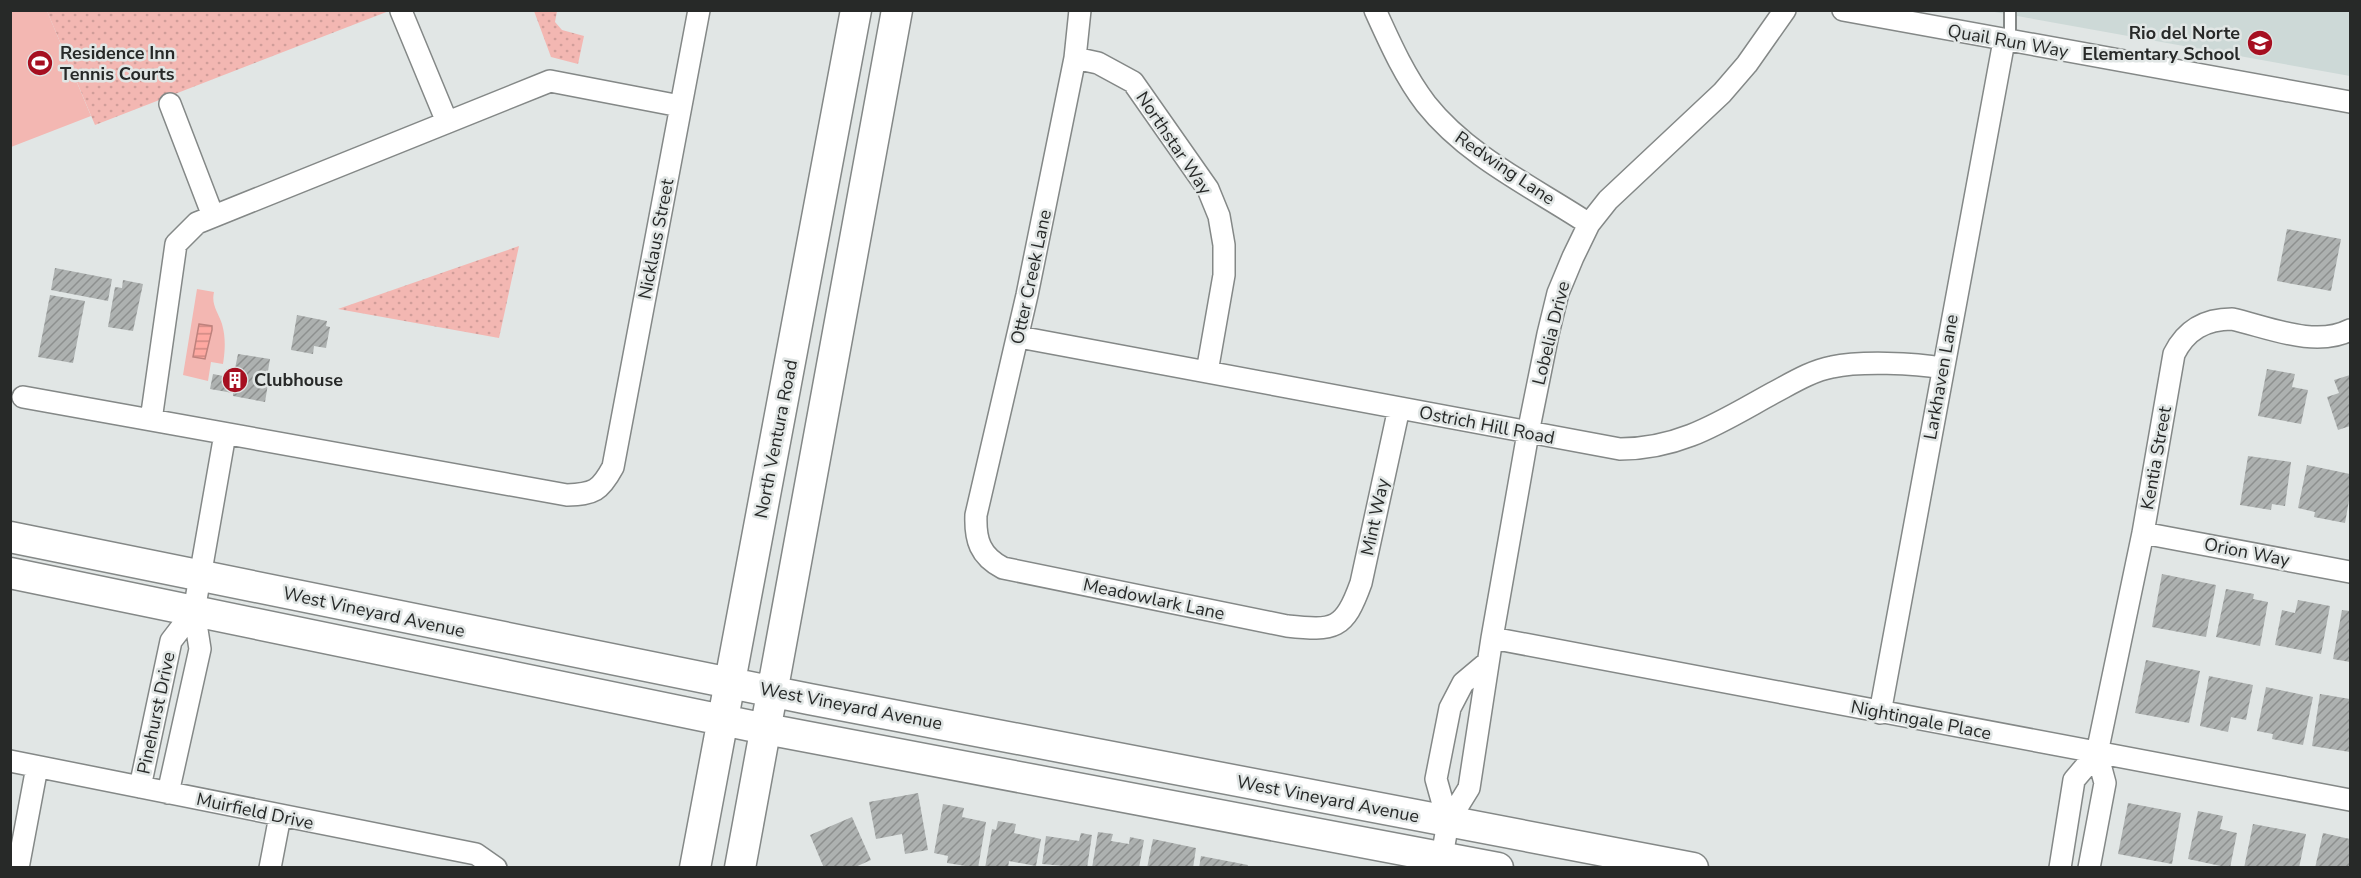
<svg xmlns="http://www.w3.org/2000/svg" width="2361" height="878" font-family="'Nunito Sans',sans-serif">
  <defs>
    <pattern id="grass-dots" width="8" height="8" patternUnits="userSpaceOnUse" patternTransform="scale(1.5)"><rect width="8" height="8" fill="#f3b7b2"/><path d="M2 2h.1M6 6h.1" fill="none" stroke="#d09d99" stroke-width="1.8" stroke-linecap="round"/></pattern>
    <pattern id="water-rules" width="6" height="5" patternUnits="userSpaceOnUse" patternTransform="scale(1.5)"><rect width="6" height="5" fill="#fea8a1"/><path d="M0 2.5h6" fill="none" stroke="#ce8983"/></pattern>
    <pattern id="building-hatch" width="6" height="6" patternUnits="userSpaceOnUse" patternTransform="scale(1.5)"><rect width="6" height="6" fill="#adb1b0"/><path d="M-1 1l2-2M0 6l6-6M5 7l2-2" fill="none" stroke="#8d908f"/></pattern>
  </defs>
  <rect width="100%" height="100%" fill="#e1e6e5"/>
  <!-- built -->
  <path fill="#cdd9d7" d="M1989 11H2350V76Z"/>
  <!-- grass -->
  <path fill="url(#grass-dots)" d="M47 11H389L95 125Z
    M534 11H557L555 22 562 30 584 36 578 64 551 57Z
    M519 246 499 338 338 309Z"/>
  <!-- garden -->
  <path fill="#f3b7b2" d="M11 10 47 11 91 116 11 147Z
    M197 289 214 292C211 305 218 312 222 324 226 338 225 351 223 364L211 362 208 381 183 375Z"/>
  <!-- water -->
  <path fill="url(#water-rules)" stroke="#be827d" stroke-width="1.5" d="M199 324 212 326V330L205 359 193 357Z"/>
  <!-- building -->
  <path fill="url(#building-hatch)" d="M2287 229 2341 239 2331 291 2277 281Z
    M55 268 112 279 108 301 51 290Z
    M123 280 143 284 133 331 108 327 115 287 122 288Z
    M50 295 85 301 73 363 38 357Z
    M297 315 327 321 326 326 330 327 326 348 314 346 313 354 291 350Z
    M238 354 270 359 267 377 259 376 258 383 268 384 265 402 233 396V393L210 389 213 374 233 378Z
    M2267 369 2295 374 2292 387 2308 390 2301 424 2258 416Z
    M2350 375V426L2338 430 2327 397 2339 393 2334 380Z
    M2248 456 2291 462 2285 506 2272 504 2271 510 2240 505Z
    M2307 465 2350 474V495L2345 523 2314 517 2315 512 2298 508Z
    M2162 574 2216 585 2206 637 2152 627Z
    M2226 589 2254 594 2253 599 2268 602 2260 646 2216 637Z
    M2298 600 2330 606 2321 654 2275 645 2282 610 2295 613Z
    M2342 610 2350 611V662L2333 659Z
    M2146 660 2200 671 2189 723 2135 713Z
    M2209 676 2253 685 2246 720 2231 717 2228 732 2200 726Z
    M2266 687 2313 697 2303 745 2272 739 2273 734 2257 731Z
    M2320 694 2350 699V752L2312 746Z
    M918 793 928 850 905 854 902 834 876 839 869 802Z
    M2128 803 2181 813 2172 864 2118 854Z
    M943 804 964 808 962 817 986 822 978 868 947 863 948 856 934 853Z
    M2198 811 2223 816 2220 829 2237 833 2230 868 2188 859Z
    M852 817 871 860 853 868H824L810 835Z
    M998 821 1016 824 1014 833 1041 839 1036 866 1009 861 1008 868H985L992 829 996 830Z
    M2253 824 2306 834 2299 868H2244Z
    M1098 832 1113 834 1111 841 1129 844 1130 837 1144 840 1139 868H1092Z
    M1081 833 1092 835 1087 868 1042 864 1046 836 1079 841Z
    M2323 833 2350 839V868H2315Z
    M1153 839 1196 848 1193 868H1147Z
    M1201 856 1248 865 1247 868H1199Z"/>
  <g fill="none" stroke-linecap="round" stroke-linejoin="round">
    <!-- lane casing -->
    <g stroke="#848887" stroke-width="14">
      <path id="lane" d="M2010 10V42"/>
    </g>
    <!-- street casing -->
    <g stroke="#848887" stroke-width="24">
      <path id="street" d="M1080 10 1075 58 1027 295 976 515C975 540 980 556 1003 568L1287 626C1335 631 1344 630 1361 583L1399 408
        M1375 10C1390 43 1404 75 1426 104 1468 157 1533 187 1589 224
        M1843 10 2350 102
        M401 11 447 122
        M1075 58 1098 63 1133 82 1208 189 1219 216 1224 245V275L1207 372
        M170 104 213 216
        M680 106 550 81 197 223 176 244 151 420 567 495C594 494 600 491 613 467L699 10
        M1019 337 1620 449C1681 449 1722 421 1773 393 1792 383 1811 371 1832 367 1859 361 1915 363 1942 368
        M23 397 151 420
        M2143 533 2350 572
        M1492 638 2350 800
        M1880 713 2004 41
        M10 761 476 854 496 868
        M140 787 171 641 194 611
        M168 793 200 649 194 611 225 434
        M1448 822 1436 779 1450 708 1463 683 1488 662
        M18 868 37 767
        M270 868 280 816
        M1440 868 1448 822 1469 788 1492 638 1528 433 1548 334 1558 293 1573 257 1589 224 1608 200 1722 93 1747 64 1785 10
        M2060 868 2074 780 2097 753
        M2089 868 2105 783 2097 753 2143 533 2174 354C2186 330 2205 319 2232 319 2268 327 2315 348 2350 330"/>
    </g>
    <!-- secondary casing -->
    <g stroke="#848887" stroke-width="33">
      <path id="secondary" d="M10 537C277 591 543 645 809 699L1693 868
        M10 573 766 729 1498 868
        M695 868 856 10
        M740 868 897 10"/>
    </g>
    <!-- lane -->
    <use href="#lane" stroke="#fff" stroke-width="10"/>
    <!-- street -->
    <use href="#street" stroke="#fff" stroke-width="21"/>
    <!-- secondary -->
    <use href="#secondary" stroke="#fff" stroke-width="30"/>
  </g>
  <!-- icons -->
  <defs>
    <g id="school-disc" transform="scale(1.35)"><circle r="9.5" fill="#a60f20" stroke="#e1e6e5"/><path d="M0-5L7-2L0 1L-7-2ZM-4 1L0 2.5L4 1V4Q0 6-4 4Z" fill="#fff"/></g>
    <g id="stadium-disc" transform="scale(1.35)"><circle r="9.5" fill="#a60f20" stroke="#e1e6e5"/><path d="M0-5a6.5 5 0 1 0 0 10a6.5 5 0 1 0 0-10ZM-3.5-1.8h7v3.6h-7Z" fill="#fff"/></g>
    <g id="building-disc" transform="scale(1.35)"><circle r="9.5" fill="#a60f20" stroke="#e1e6e5"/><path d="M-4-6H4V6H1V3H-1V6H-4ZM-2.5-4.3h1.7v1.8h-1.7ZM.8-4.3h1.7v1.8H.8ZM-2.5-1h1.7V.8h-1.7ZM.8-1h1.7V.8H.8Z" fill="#fff"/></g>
  </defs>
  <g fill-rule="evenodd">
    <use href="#school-disc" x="2260" y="43"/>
    <use href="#stadium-disc" x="40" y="63"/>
    <use href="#building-disc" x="235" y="380"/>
  </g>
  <g text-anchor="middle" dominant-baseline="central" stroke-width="5" stroke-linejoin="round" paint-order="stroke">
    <!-- poi labels -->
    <g font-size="18" font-weight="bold" fill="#272928" stroke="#e1e6e5" text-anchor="start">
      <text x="2240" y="33" text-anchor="end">Rio del Norte<tspan x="2240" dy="21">Elementary School</tspan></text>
      <text x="60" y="53">Residence Inn<tspan x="60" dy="21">Tennis Courts</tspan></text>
      <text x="254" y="380">Clubhouse</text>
    </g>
    <!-- street labels -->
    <g font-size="18" fill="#272928" stroke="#e1e6e5">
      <text transform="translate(2008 41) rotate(10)">Quail Run Way</text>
      <text transform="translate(1174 143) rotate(56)">Northstar Way</text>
      <text transform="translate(1505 168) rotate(34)">Redwing Lane</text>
      <text transform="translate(656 239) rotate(-79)">Nicklaus Street</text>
      <text transform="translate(1031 277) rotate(-78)">Otter Creek Lane</text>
      <text transform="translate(1551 333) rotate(-76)">Lobelia Drive</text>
      <text transform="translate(1941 377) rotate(-80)">Larkhaven Lane</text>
      <text transform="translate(1487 425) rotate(11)">Ostrich Hill Road</text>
      <text transform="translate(776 439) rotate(-79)">North Ventura Road</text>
      <text transform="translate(2156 458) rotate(-80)">Kentia Street</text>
      <text transform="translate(1375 517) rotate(-78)">Mint Way</text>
      <text transform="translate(2247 552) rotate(11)">Orion Way</text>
      <text transform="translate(1154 599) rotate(12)">Meadowlark Lane</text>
      <text transform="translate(374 612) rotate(12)">West Vineyard Avenue</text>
      <text transform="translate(851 706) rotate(11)">West Vineyard Avenue</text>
      <text transform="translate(156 713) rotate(-78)">Pinehurst Drive</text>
      <text transform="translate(1921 720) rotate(11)">Nightingale Place</text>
      <text transform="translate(1328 799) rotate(11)">West Vineyard Avenue</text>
      <text transform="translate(255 811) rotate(12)">Muirfield Drive</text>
    </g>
  </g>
  <!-- border -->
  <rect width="2361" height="878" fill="none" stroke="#272928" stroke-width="24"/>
</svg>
